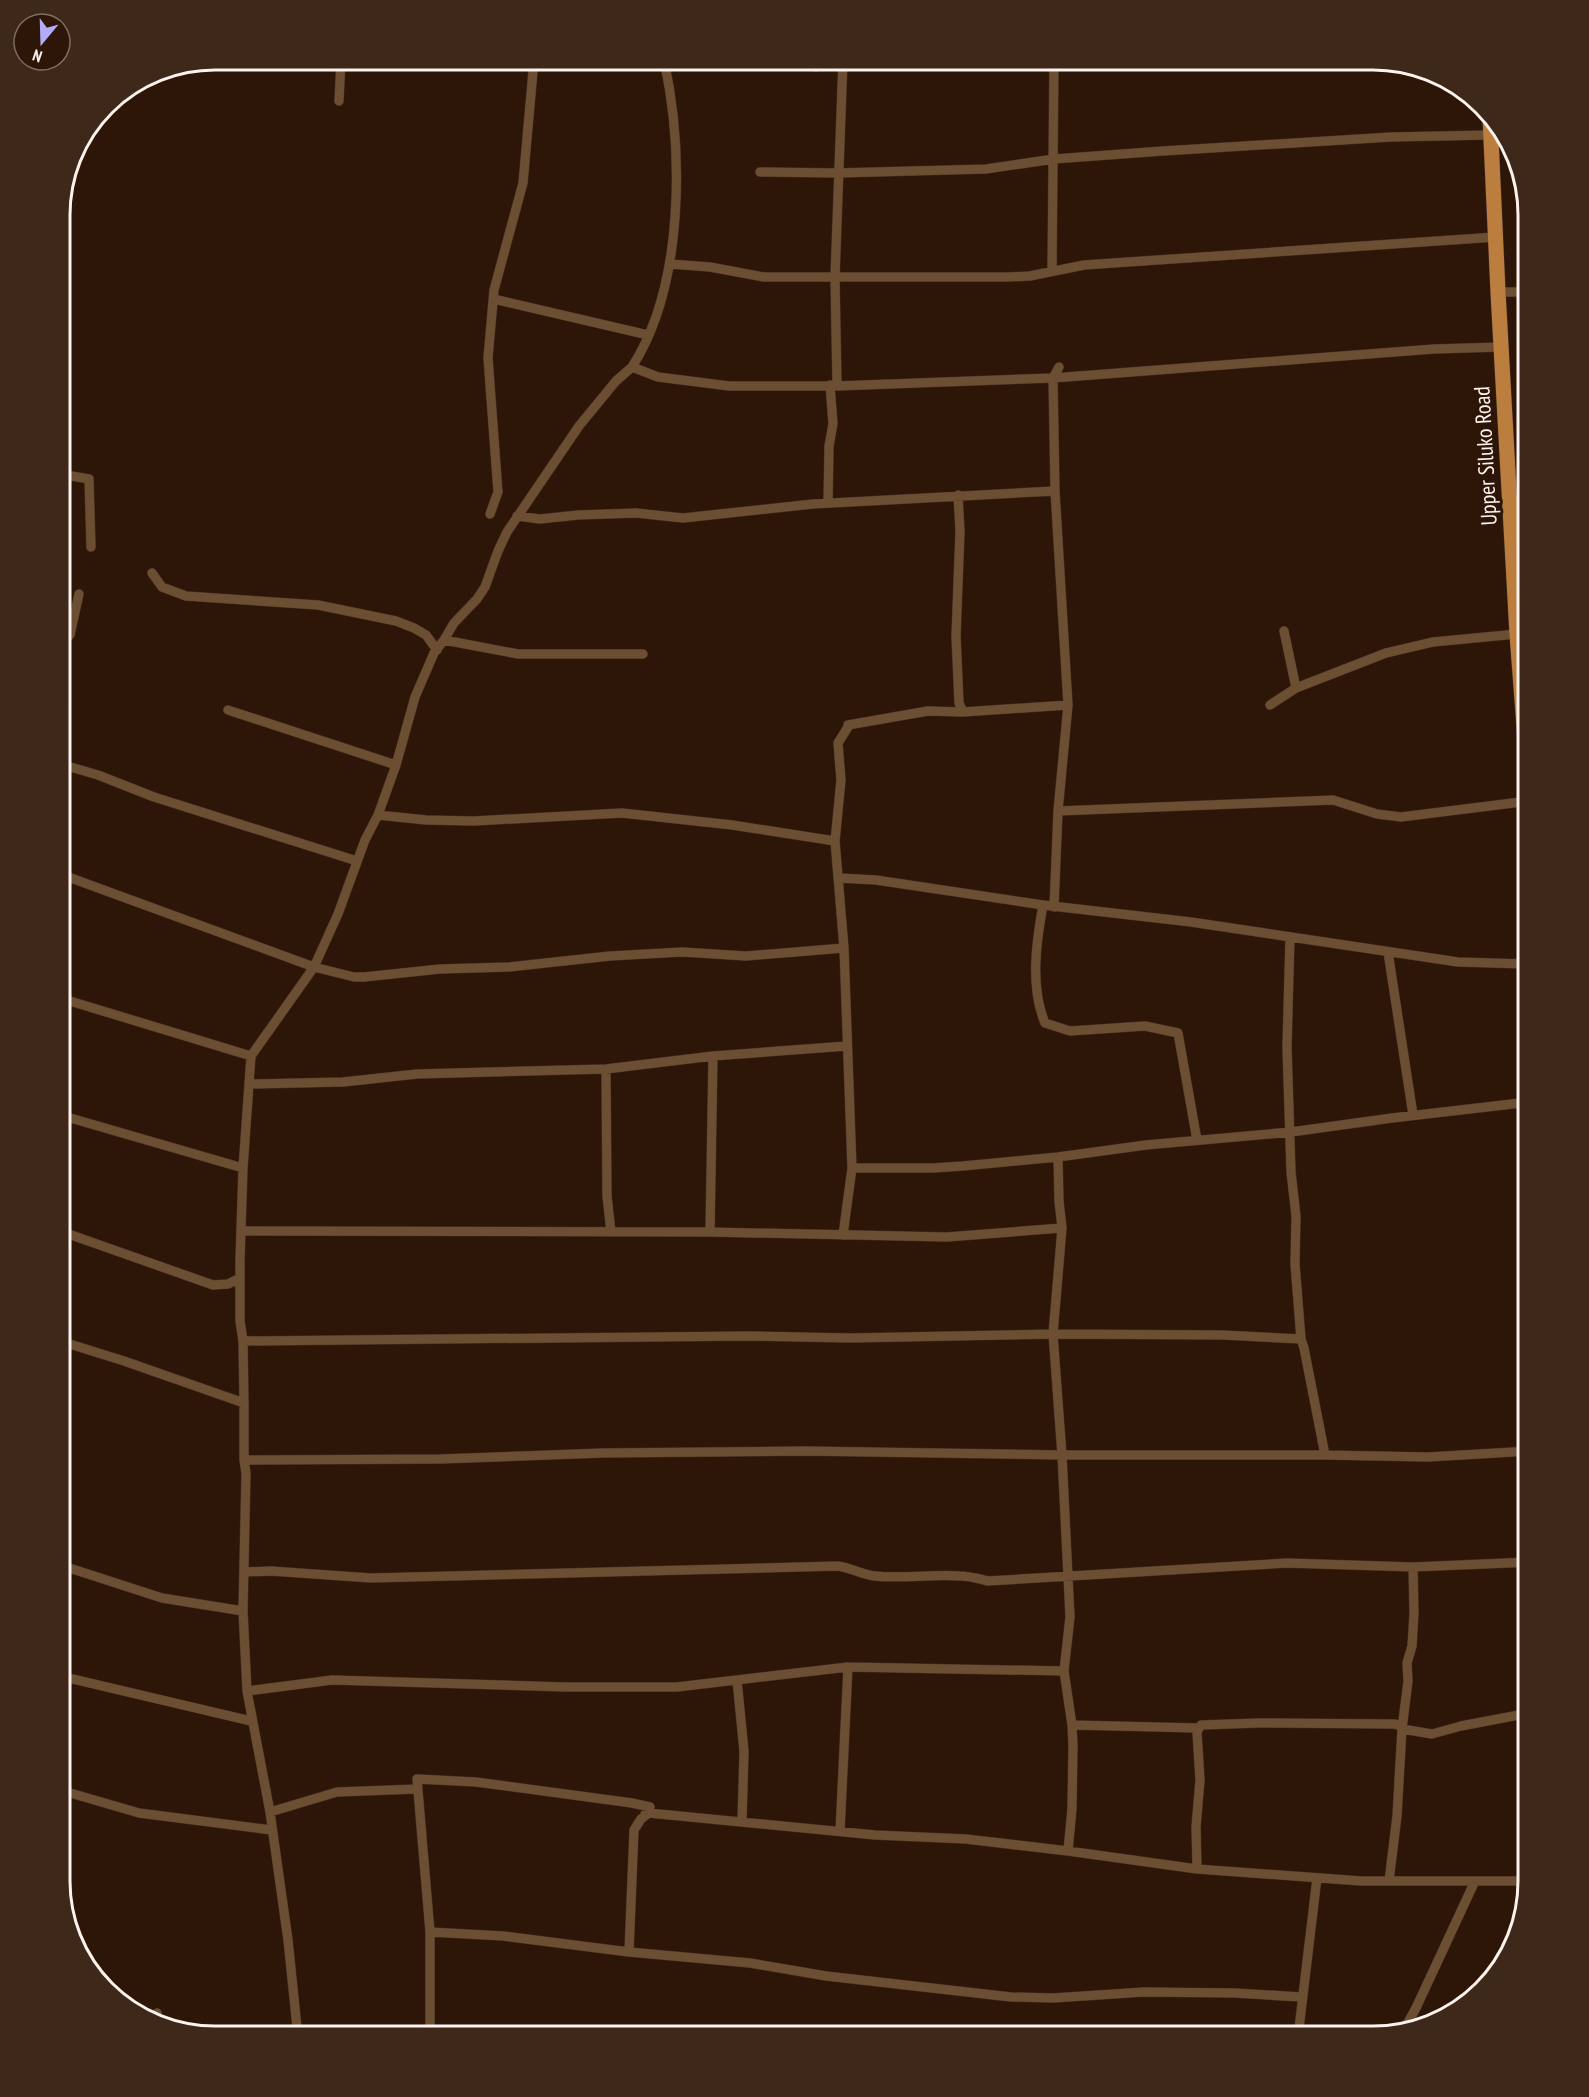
<svg xmlns="http://www.w3.org/2000/svg" width="1589" height="2097" font-family="'PT Sans Narrow',sans-serif">
  <rect width="100%" height="100%" fill="#2d1607"/>
  <g fill="none" stroke-linecap="round" stroke-linejoin="round">
    <!-- minor casing -->
    <g stroke="#463023" stroke-width="10">
      <path id="minor" d="M664 60C684 152 684 286 632 367L658 377 729 386H837L1053 378 1434 349 1501 347
        M786 60 816 67 838 60
        M339 101 341 60
        M760 172 838 173 986 169 1054 159 1163 151 1391 137 1490 135
        M670 264 710 267 764 277H1008L1030 276 1084 265 1496 237
        M1052 271 1054 60
        M1498 292H1529
        M498 300 648 335
        M837 386 835 277 843 60
        M60 474 89 479 91 547
        M958 495 960 531 956 636 959 703 963 712
        M828 503 829 446 833 424 830 385
        M490 514 498 492 488 358 494 290 523 183 534 60
        M517 516 540 519 578 515 636 513 683 518 813 504 1055 491
        M152 573 162 587 186 596 318 605 396 621 414 628 426 635 437 650
        M1284 631 1296 688
        M444 640 518 654H643
        M60 642 70 635 79 594
        M1270 705 1296 688 1386 653 1433 642 1517 634
        M228 710 396 765
        M60 764 98 775 154 797 357 861
        M1058 811 1333 800 1377 814 1401 817 1529 801
        M378 815 426 820 474 821 622 813 732 825 835 841
        M60 874 314 967 354 977H364L440 969 509 967 610 956 682 952 746 956 844 948
        M839 878 876 880 1043 905 1191 922 1458 962 1529 964
        M1043 905C1036 943 1030 987 1045 1023L1070 1031 1145 1026 1178 1033 1197 1140
        M1054 907 1058 811 1068 705 1055 491 1053 378 1059 367
        M1290 937 1287 1047 1291 1172 1296 1216 1295 1264 1301 1339
        M1388 952 1413 1115
        M60 998 251 1056
        M606 1069 607 1196 611 1232
        M249 1084 343 1082 417 1074 606 1069 713 1056 847 1046
        M60 1115 243 1168
        M1058 1157 1059 1201 1062 1228 1053 1334 1062 1455 1070 1617 1064 1671 1072 1725 1073 1745 1072 1809 1068 1851
        M852 1168H933L963 1166 1058 1157 1146 1145 1291 1132 1392 1118 1529 1102
        M60 1231 213 1285 228 1284 240 1278
        M241 1231 710 1232 947 1237 1062 1228
        M710 1232 713 1056
        M843 1235 852 1168 844 948 835 841 841 780 838 743 848 727V725L928 711 963 712 1068 705
        M60 1341 124 1361 244 1403
        M243 1341 749 1336 851 1338 1053 1334 1223 1335 1301 1339 1304 1348 1325 1455
        M244 1460V1403L243 1341 240 1321V1260L243 1168 251 1056 314 967 338 914 365 840 378 815 396 765 415 697 434 653 444 640 454 623 477 599 485 587 498 551 507 532 579 426 616 381 632 367
        M60 1565 162 1598 243 1611
        M1413 1567 1414 1613 1412 1646 1407 1663 1408 1681 1402 1729 1432 1734 1461 1726 1529 1713
        M244 1572 271 1571 371 1578 838 1566C852 1568 862 1575 875 1576 903 1579 932 1574 960 1576 970 1576 979 1579 988 1581L1287 1563 1413 1567 1529 1562
        M60 1676 251 1721
        M737 1680 744 1751 742 1822
        M247 1691 332 1680 565 1687H677L848 1667 1064 1671
        M1072 1725 1198 1728
        M60 1790 139 1813 271 1830
        M270 1812 337 1792 417 1789
        M840 1831 848 1667
        M1197 1869 1196 1827 1200 1780 1197 1732 1201 1725 1258 1723 1394 1724 1399 1725 1402 1729 1397 1816 1389 1881
        M430 1932 503 1936 629 1952 750 1963 826 1976 1011 1997 1053 1998 1144 1992 1235 1993 1301 1997
        M629 1952 634 1830 641 1819 649 1813 875 1835 966 1839 1068 1851 1197 1869 1361 1881H1529
        M156 2021 157 2013
        M1405 2028 1416 2008 1475 1881
        M298 2037 288 1940 270 1812 247 1691 243 1611 246 1473 244 1460 440 1459 603 1453 804 1451 1062 1455H1325L1428 1457 1529 1451
        M430 2037V1932L417 1779 476 1782 632 1803 650 1807 645 1814
        M1298 2037 1317 1878"/>
    </g>
    <!-- primary casing -->
    <g stroke="#463023" stroke-width="16">
      <path id="primary" d="M1490 117 1498 292 1517 634 1529 792"/>
    </g>
    <!-- minor -->
    <use href="#minor" stroke="#6c4e32" stroke-width="9"/>
    <!-- primary -->
    <use href="#primary" stroke="#bc7e3f" stroke-width="15"/>
  </g>
  <g text-anchor="middle" dominant-baseline="central" stroke-width="6" stroke-linejoin="round" paint-order="stroke">
    <!-- street labels -->
    <g font-size="22" fill="#fdf2ed" stroke="#2d1607">
      <text transform="translate(1485 456) rotate(-93)">Upper Siluko Road</text>
    </g>
  </g>
  <!-- crop -->
  <path d="M0 0H1589V2097H0ZM215 70H1373A145 145 0 0 1 1518 215V1881A145 145 0 0 1 1373 2026H215A145 145 0 0 1 70 1881V215A145 145 0 0 1 215 70Z" fill="#3e2819" fill-rule="evenodd"/>
  <path fill="none" stroke="#fdf2ed" stroke-width="3" d="M215 70H1373A145 145 0 0 1 1518 215V1881A145 145 0 0 1 1373 2026H215A145 145 0 0 1 70 1881V215A145 145 0 0 1 215 70Z"/>
  <!-- north arrow -->
  <g transform="translate(42 42) rotate(199)"><circle r="28" fill="#2d1607" stroke="#806e63" stroke-width="1.5"/>
  <path d="M0-4.5L10 22L0 15L-10 22Z" fill="#b3acf9"/>
  <text y="-9" font-size="16" font-weight="bold" text-anchor="middle" fill="#fdf2ed">N</text>
  </g>
</svg>
